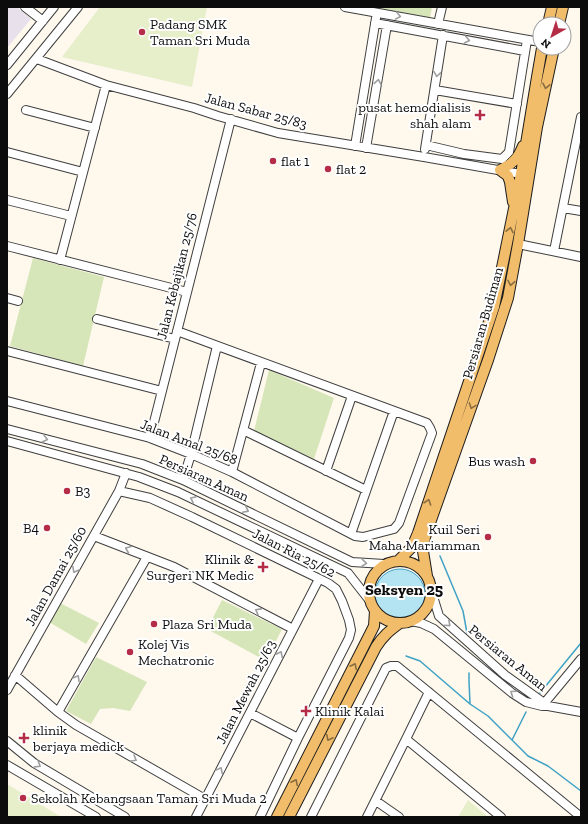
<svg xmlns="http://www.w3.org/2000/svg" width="588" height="824" font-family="'Zilla Slab',serif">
  <rect width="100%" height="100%" fill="#fef8ed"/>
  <!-- industrial -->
  <path fill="#e8e1eb" d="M7 7H17L31 19 7 48Z"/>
  <!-- green -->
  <path fill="#d7e6b9" d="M368 7H432L430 18Z
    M33 258 104 277 83 366 10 346Z
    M269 370 334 398 314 459 254 431Z
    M222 600 282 629 266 661 207 629Z
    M60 603 99 623 86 644 49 622Z
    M96 657 147 682 130 711 113 708 100 709 91 724 66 711Z"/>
  <!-- pitch -->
  <path fill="#e6eeca" d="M100 7H207L192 87 62 57Z
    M7 784 61 817H7Z
    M468 800 488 817H458Z"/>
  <!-- water -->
  <path fill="#b4e4f2" stroke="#3fa2c5" d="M375 594a25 25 0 1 1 50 0a25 25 0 1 1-50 0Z"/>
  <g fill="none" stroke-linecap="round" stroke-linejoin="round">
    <!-- stream -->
    <path stroke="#3fa2c5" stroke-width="1.5" d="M440 556 463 611 467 633
      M406 656 420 661 470 704 488 716 528 756 548 766 581 791
      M469 673V681L470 704
      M540 693 581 643
      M512 740 526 712"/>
    <!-- minor casing -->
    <g stroke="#3f3f3f" stroke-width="10">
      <path id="minor" d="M25 7 43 21
        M345 7 540 42
        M375 23 525 51
        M438 24 442 7
        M37 59 106 85 194 108 218 116 278 133 424 157 521 174
        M7 65 54 7
        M435 90 517 104
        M7 94 78 7
        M26 110 95 128
        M426 145 464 154 502 159 509 152 527 40
        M355 146 376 18
        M366 148 387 25
        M425 149 443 35
        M7 152 83 172
        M7 200 71 216
        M563 208 581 211
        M518 244 581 257
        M7 246 187 292
        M554 251 581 117
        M60 260 106 85
        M7 298 18 301
        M97 319 175 339
        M7 351 162 391
        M7 401 150 438 191 454 232 472 355 536 363 537 394 529 399 523 432 433 430 428 427 423 177 331
        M7 429 142 464 183 480 352 562 384 564
        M243 430 366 490
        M150 438 231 119
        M7 441 139 477 178 492 348 573 370 601
        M326 471 352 396
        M232 472 261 363
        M183 480 191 454 217 346
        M119 491 150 498 192 517 328 583 336 589 342 601 349 620 351 630 349 638 298 738 260 817
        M351 534 394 411
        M94 536 174 567 293 629
        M431 590 439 616 505 675 547 705
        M411 621 421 623 434 629 512 693 526 702 542 706H548L581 712
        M15 675 58 712 76 725 205 799
        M7 690 119 491 126 473
        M542 706 581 659
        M58 712 147 557
        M250 713 298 738
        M406 739 501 817
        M7 741 34 763 125 817
        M7 765 96 817
        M376 801 399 817
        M196 817 319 579
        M311 817 386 668 391 666H397L581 817
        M367 817 406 739 429 692"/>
    </g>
    <!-- major casing -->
    <g stroke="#1d1d1d" stroke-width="12">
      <path id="major" d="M548 24 552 7
        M559 24 563 7
        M513 202 510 182 508 176 500 170C512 164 518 159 523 146
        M399 560 412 547 418 533 494 307 521 174 537 77 542 48
        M369 592a31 31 0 1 1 62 0a31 31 0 1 1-62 0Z
        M427 576 423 551 425 537 488 360 508 298 518 244 537 127 554 48
        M277 817 374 626 375 611
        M289 817 376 647C383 636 389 631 400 623"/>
    </g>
    <!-- minor -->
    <use href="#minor" stroke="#fff" stroke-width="8"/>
    <!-- major -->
    <use href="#major" stroke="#f1bd6a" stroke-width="10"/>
  </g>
  <!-- one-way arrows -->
  <defs><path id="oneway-chevron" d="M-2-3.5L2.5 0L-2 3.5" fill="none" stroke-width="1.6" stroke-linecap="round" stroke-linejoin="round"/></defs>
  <g stroke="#9e9e9e">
    <use href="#oneway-chevron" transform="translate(398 16) rotate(10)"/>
    <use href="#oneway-chevron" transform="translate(467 40) rotate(11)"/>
    <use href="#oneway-chevron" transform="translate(437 74) rotate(99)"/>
    <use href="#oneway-chevron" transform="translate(378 82) rotate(-80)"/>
    <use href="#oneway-chevron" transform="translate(45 439) rotate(14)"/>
    <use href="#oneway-chevron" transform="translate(193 499) rotate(-155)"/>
    <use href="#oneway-chevron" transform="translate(246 510) rotate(26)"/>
    <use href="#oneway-chevron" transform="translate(128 549) rotate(-158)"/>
    <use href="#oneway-chevron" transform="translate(364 563) rotate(5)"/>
    <use href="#oneway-chevron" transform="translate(75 570) rotate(119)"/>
    <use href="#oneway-chevron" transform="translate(258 611) rotate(-152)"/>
    <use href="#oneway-chevron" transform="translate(448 624) rotate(42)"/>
    <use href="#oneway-chevron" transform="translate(280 654) rotate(-63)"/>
    <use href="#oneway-chevron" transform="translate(77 678) rotate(-60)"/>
    <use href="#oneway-chevron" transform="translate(513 693) rotate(-145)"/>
    <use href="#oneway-chevron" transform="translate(134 759) rotate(30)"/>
    <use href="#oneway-chevron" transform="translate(38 765) rotate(32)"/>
    <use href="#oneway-chevron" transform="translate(220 770) rotate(-62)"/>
  </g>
  <g stroke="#8a6d40">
    <use href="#oneway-chevron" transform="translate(546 86) rotate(102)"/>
    <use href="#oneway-chevron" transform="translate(510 230) rotate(-78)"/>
    <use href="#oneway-chevron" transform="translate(511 283) rotate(101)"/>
    <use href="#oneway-chevron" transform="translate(472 406) rotate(110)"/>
    <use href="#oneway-chevron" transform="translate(428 502) rotate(-71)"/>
    <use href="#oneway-chevron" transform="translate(354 666) rotate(-63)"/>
    <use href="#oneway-chevron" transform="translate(329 738) rotate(117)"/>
    <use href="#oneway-chevron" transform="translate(295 782) rotate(-63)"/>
  </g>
  <!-- markers -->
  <g fill="#b42c46" stroke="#fff" stroke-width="1.5">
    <circle cx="142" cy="32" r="4"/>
    <path d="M478 109h4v4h4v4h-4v4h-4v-4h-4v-4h4z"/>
    <circle cx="273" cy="161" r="4"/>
    <circle cx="328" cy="169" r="4"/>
    <circle cx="533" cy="461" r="4"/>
    <circle cx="67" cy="491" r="4"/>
    <circle cx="47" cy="528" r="4"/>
    <circle cx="488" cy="537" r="4"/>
    <path d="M261 561h4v4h4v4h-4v4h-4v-4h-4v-4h4z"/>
    <circle cx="154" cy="624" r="4"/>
    <circle cx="130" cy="652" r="4"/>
    <path d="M304 705h4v4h4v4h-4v4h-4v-4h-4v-4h4z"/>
    <path d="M22 732h4v4h4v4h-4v4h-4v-4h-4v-4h4z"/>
    <circle cx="23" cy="798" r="4"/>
  </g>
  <g text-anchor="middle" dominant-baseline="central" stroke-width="4" stroke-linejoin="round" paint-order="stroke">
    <!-- poi labels -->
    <g font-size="14" fill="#0c0c0c" stroke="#fff" text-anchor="start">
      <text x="150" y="24">Padang SMK<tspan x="150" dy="16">Taman Sri Muda</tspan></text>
      <text x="471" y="107" text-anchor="end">pusat hemodialisis<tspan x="471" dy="16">shah alam</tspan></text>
      <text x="281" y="161">flat 1</text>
      <text x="336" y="169">flat 2</text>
      <text x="525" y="461" text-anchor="end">Bus wash</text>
      <text x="75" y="491">B3</text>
      <text x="39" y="528" text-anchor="end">B4</text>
      <text x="480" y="529" text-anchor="end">Kuil Seri<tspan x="480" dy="16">Maha Mariamman</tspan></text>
      <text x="254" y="559" text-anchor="end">Klinik &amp;<tspan x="254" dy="16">Surgeri NK Medic</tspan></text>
      <text x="162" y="624">Plaza Sri Muda</text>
      <text x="138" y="644">Kolej Vis<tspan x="138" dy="16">Mechatronic</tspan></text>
      <text x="315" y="711">Klinik Kalai</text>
      <text x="33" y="730">klinik<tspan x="33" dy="16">berjaya medick</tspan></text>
      <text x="31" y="798">Sekolah Kebangsaan Taman Sri Muda 2</text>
    </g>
    <!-- street labels -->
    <g font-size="14" fill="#0c0c0c" stroke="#fff">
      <text transform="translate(256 111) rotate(15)">Jalan Sabar 25/83</text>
      <text transform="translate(177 276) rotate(-76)">Jalan Kebajikan 25/76</text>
      <text transform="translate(483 323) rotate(-74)">Persiaran Budiman</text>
      <text transform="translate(189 442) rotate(21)">Jalan Amal 25/68</text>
      <text transform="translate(204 478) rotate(24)">Persiaran Aman</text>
      <text transform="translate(294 553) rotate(27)">Jalan Ria 25/62</text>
      <text transform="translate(56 576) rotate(-61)">Jalan Damai 25/60</text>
      <text transform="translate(508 658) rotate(39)">Persiaran Aman</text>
      <text transform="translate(246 692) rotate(-63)">Jalan Mewah 25/63</text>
    </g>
    <!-- quarter labels -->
    <g font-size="16" font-weight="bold" fill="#0c0c0c" stroke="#fff">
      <text x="404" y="589">Seksyen 25</text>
    </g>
  </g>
  <!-- border -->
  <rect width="588" height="824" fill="none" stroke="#0c0c0c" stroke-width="16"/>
  <!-- north arrow -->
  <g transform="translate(552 36) rotate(219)"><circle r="19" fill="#ffffff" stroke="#9e9e9e"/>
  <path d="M0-3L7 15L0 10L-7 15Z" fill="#b42c46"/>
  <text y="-6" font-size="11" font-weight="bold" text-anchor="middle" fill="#0c0c0c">N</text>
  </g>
</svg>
